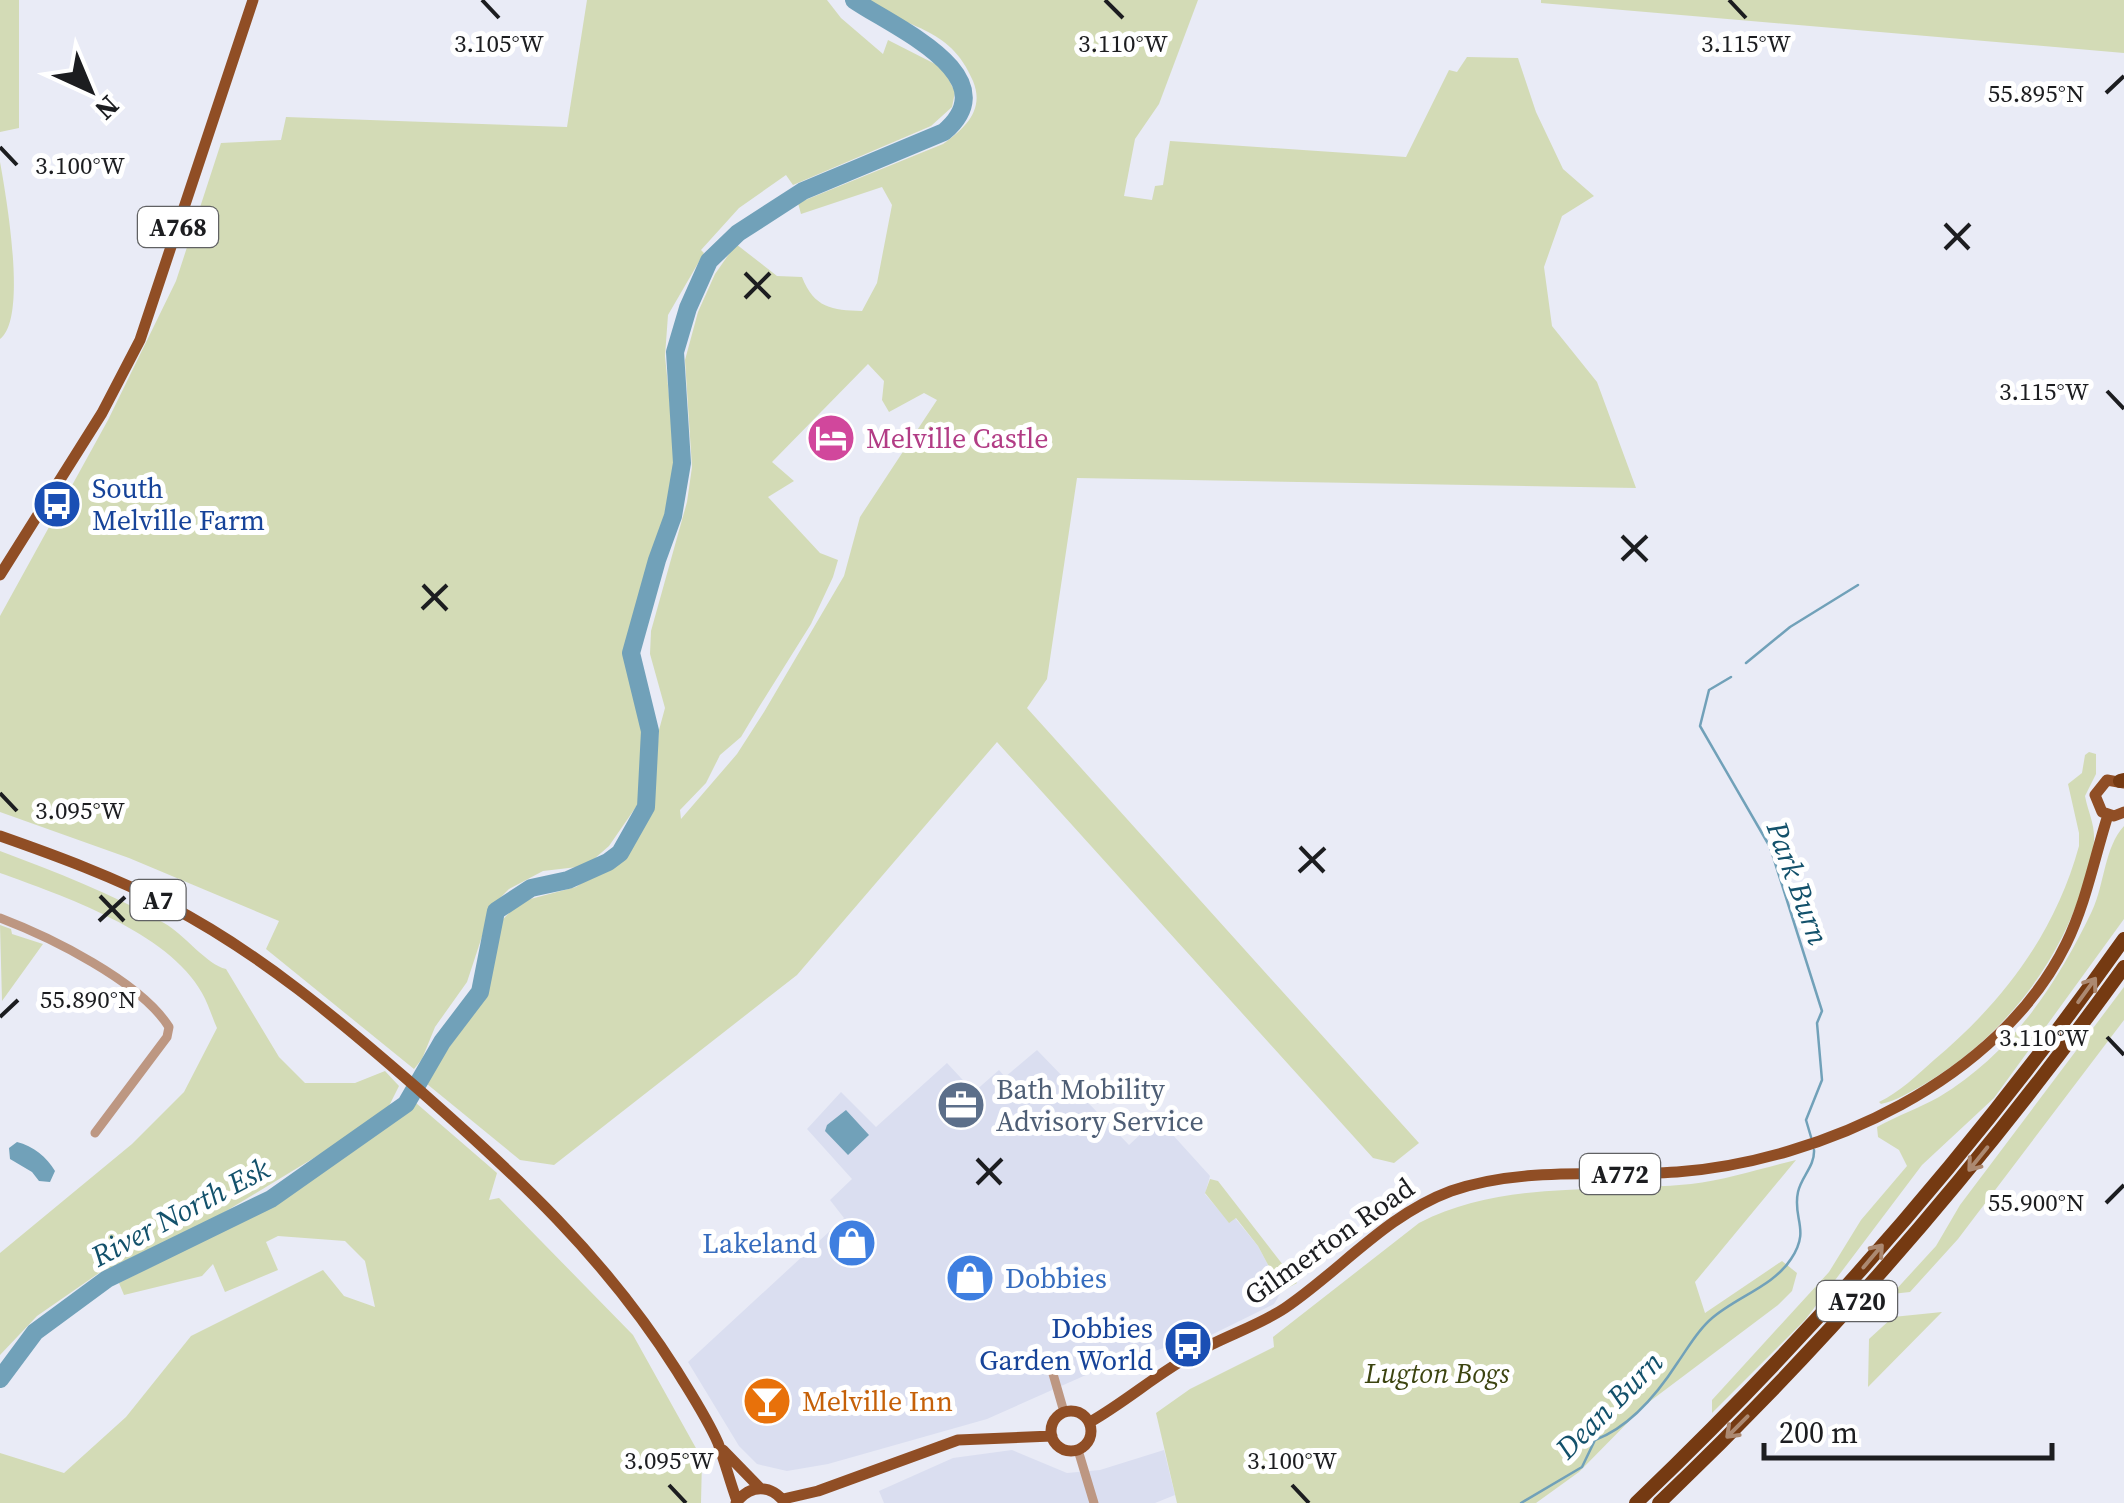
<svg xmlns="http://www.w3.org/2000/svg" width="2124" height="1503" font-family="'Source Serif 4',serif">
  <rect width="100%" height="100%" fill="#e9ebf6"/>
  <!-- built -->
  <path fill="#dadef0" d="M1037 1050 1129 1145 1157 1119 1162 1123 1210 1176 1205 1194 1229 1222 1235 1218 1258 1246 1282 1291 1274 1304 1207 1337 1172 1345 1086 1375 987 1419 828 1464 787 1471 757 1464 739 1446 688 1362 844 1218 830 1200 852 1179 807 1129 841 1092 876 1127 947 1063 974 1092 999 1070 1005 1077Z
    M1012 1450 1067 1473 1100 1470 1164 1450 1175 1495 1155 1503H884L879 1491 953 1458Z"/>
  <!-- green -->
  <path fill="#d3dbb6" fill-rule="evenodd" d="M0 0H19V128L0 132Z
    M587 0H827L841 18 883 54 888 40 943 68 955 92 952 107 931 126 793 185 786 175 739 208 701 250 704 253 668 315 665 356 676 465 669 512 640 596 626 654 645 732V771L638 804 609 846 586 866 543 871 509 889 492 906 467 982 435 1027 422 1059 414 1069 266 949 279 921 129 858 0 812V616L108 420 176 281 221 143 281 140 286 117 567 127Z
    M863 0H1198L1159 104 1135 139 1124 196 1152 200 1155 186 1163 185 1170 141 1406 157 1449 70 1457 72 1467 57 1518 58 1536 112 1563 169 1594 196 1562 216 1544 267 1552 326 1597 382 1636 488 1077 478 1047 679 1027 708 1419 1143 1394 1163 1373 1158 997 742 797 975 554 1165 520 1160 427 1084 445 1053 475 1011 487 979 495 928 519 902 576 887 623 856 653 802 659 730 665 708 650 654 651 631 687 502 692 467 685 360 698 312 715 274 736 244 777 276 802 277C814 308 832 310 862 311L877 283 892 205 882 187 801 214 798 203 943 144C965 128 985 110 973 81 950 25 905 29 863 0ZM868 364 884 381 882 400 889 412 924 393 937 400 860 517 844 576 764 712 737 754 681 819 680 810 706 783 720 755 741 737 759 707 811 624 833 577 838 560 820 553 768 497 794 481 772 462Z
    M1541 0H2124V53L1541 3Z
    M0 162C6 195 28 319 0 339Z
    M2089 752 2096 754V774L2085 796C2088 812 2095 824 2094 841 2093 856 2088 871 2083 886 2056 970 1999 1040 1923 1085 1910 1092 1896 1101 1881 1104L1879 1102C1900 1092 1917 1075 1934 1060 2002 1003 2055 934 2079 846V833L2068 784 2082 773 2085 755Z
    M2124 826V919L1994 1098 1922 1165 1805 1320 1712 1413V1400L1829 1272 1861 1220 1907 1166 1899 1150 1878 1137 1877 1127C1897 1116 1919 1108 1939 1097 2011 1054 2057 984 2092 911 2105 883 2104 848 2124 826Z
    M0 851C56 872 112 894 164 923 184 934 207 965 226 969L279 1057 305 1083H355L385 1071 399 1086 389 1106 355 1133 213 1219 99 1273 37 1316 0 1355V1253L132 1144 184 1092 217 1028C212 1017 208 1003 202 993 169 932 61 895 0 873Z
    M0 925 11 929 12 934 43 944 2 1001Z
    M2124 987V1020L1958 1239 1910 1292 1892 1294 1936 1246 1960 1205Z
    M416 1103 497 1173 489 1200 499 1198 633 1335 702 1459 701 1503H0V1453L64 1473 126 1417 191 1336 323 1270 344 1296 375 1307 365 1261 345 1241 278 1236 266 1242 278 1270 225 1292 213 1264 202 1276 124 1295 119 1283 271 1206 358 1148Z
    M1796 1160 1695 1282 1705 1313 1782 1261 1797 1273 1792 1291 1778 1305 1645 1405 1579 1472 1536 1503H1177L1156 1413 1190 1389 1274 1347 1273 1337 1419 1223C1502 1180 1600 1193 1691 1184 1726 1180 1762 1168 1796 1160Z
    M1210 1179 1218 1181 1297 1283 1282 1291 1258 1246 1236 1218 1229 1223 1205 1193Z
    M1942 1312 1868 1387 1869 1339 1893 1317Z"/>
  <!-- water -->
  <path fill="#71a1b9" d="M846 1110 869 1135 848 1155 825 1131 827 1125Z
    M17 1142C33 1146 47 1157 55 1171L50 1182 39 1181 32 1172 10 1159 9 1148Z"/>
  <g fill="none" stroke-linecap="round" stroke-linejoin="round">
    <!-- stream -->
    <path stroke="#71a1b9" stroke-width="2.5" d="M1746 663 1790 627 1858 585
      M1731 677 1709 690 1700 726 1770 847 1822 1011 1817 1023 1822 1080 1806 1120 1811 1137
      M1521 1503 1582 1467 1595 1440C1630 1427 1658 1393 1678 1362 1688 1348 1697 1331 1711 1319 1734 1298 1774 1286 1791 1259 1811 1229 1792 1219 1798 1192 1801 1177 1815 1166 1814 1150"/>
    <!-- river -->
    <path stroke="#71a1b9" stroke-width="18" d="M0 1379 35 1332 107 1279 271 1199 406 1104 442 1042 480 992 496 911 531 888 568 880 608 862 620 853 646 807 650 731 631 653 657 560 673 516 682 463 675 352 688 308 709 261 738 233 803 191 944 132C1010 76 893 27 854 0"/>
    <!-- minor -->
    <path stroke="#bd9782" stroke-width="9" d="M0 918C50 937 140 981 169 1027L167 1037 95 1133
      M1049 1360 1064 1412
      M1078 1450 1094 1503"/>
    <!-- major -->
    <path stroke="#904e25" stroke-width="11" d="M0 575 102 413 140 340 253 0
      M2124 783 2107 780 2095 795 2102 812 2114 816 2124 812
      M0 836C57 856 114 877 168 905 260 953 339 1020 417 1088 517 1176 605 1257 677 1371 691 1394 707 1418 718 1443 725 1462 730 1482 737 1501
      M1051 1431a20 20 0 1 1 40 0a20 20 0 1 1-40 0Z
      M1090 1422C1127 1401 1159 1372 1197 1352 1225 1336 1258 1326 1285 1308 1341 1270 1386 1215 1451 1191 1523 1166 1602 1177 1677 1172 1822 1161 1999 1080 2066 944 2086 903 2094 859 2108 815
      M723 1450 760 1488
      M783 1499 818 1491 958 1440 1052 1436
      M736 1503C750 1484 771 1484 785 1503"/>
    <!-- highway -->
    <path stroke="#753a12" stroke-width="14" d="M2120 781 2124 780
      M1636 1503C1816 1331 1980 1142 2124 939
      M1659 1503C1831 1339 1985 1160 2124 967"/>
  </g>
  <!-- one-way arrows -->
  <defs><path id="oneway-shaft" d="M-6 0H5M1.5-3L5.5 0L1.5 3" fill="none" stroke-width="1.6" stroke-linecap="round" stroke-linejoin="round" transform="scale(2.5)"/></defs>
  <g stroke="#ac8971">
    <use href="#oneway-shaft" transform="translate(2087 990) rotate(-54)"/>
    <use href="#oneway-shaft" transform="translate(1978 1159) rotate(129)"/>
    <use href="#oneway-shaft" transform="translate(1873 1256) rotate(-50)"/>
    <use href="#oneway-shaft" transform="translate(1737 1427) rotate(135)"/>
  </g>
  <!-- ticks -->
  <path fill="none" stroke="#1c1d20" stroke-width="4" d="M482 0 499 18M1105 0 1123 18M1729 0 1746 18M2106 93 2124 76M0 147 17 165M1945 224 1969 249M1945 249 1970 224M745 273 770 298M745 298 770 273M2107 391 2124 409M1622 536 1647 561M1622 560 1647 536M423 585 447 610M422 609 447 585M0 793 17 811M1300 847 1324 872M1299 872 1325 848M100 896 124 921M99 921 125 897M0 1017 18 1000M2107 1037 2124 1055M977 1159 1001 1184M977 1184 1002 1159M2106 1203 2124 1185M669 1485 686 1503M1292 1485 1309 1503"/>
  <!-- icons -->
  <defs>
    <g id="hotel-disc" transform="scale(2.5)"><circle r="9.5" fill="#d1479c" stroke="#fff"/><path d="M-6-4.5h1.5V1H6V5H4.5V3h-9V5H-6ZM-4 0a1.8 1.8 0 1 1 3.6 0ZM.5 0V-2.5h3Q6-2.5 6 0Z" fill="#fff"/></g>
    <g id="bus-disc" transform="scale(2.5)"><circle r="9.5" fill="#1a4fb4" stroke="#fff"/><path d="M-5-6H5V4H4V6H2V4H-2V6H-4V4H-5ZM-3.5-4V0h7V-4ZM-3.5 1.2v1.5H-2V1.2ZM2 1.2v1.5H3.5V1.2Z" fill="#fff"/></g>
    <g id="office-disc" transform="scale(2.5)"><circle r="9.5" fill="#5c6f8a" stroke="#fff"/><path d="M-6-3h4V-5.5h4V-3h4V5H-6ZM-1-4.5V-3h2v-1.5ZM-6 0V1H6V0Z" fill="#fff"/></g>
    <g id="shop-disc" transform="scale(2.5)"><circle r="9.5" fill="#3f7fe0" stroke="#fff"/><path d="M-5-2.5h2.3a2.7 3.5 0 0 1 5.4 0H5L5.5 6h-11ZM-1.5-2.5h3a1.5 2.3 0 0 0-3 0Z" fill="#fff"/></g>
    <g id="bar-disc" transform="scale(2.5)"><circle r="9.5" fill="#e8710a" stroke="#fff"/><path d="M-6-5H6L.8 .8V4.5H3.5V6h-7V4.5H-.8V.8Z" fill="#fff"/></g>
  </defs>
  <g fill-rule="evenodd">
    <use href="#hotel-disc" x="831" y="438"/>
    <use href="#bus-disc" x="57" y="504"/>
    <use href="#office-disc" x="961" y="1105"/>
    <use href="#shop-disc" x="852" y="1243"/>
    <use href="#shop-disc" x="970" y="1278"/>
    <use href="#bus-disc" x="1188" y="1344"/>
    <use href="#bar-disc" x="767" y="1401"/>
  </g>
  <g text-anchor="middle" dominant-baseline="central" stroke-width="10" stroke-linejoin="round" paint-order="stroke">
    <!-- shield labels -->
    <g fill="#fff" stroke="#606163" stroke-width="2.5">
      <rect x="138" y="207" width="80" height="40" rx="8"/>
      <rect x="130.5" y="880" width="55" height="40" rx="8"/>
      <rect x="1580" y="1154" width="80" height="40" rx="8"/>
      <rect x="1817" y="1281" width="80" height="40" rx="8"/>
    </g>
    <g font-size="25" font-weight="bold" fill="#1c1d20">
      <text x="178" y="227">A768</text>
      <text x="158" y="900">A7</text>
      <text x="1620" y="1174">A772</text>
      <text x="1857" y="1301">A720</text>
    </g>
    <!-- hotel labels -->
    <g font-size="28" fill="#b23c85" stroke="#fff" text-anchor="start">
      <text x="866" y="438">Melville Castle</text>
    </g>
    <!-- transit labels -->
    <g font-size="28" fill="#164399" stroke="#fff" text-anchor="start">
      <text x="92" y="488">South<tspan x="92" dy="32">Melville Farm</tspan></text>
      <text x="1153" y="1328" text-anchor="end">Dobbies<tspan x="1153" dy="32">Garden World</tspan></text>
    </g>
    <!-- service labels -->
    <g font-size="28" fill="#4e5e75" stroke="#fff" text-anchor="start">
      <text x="996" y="1089">Bath Mobility<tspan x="996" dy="32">Advisory Service</tspan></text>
    </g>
    <!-- street labels -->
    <g font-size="28" fill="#1c1d20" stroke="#fff">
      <text transform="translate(1329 1241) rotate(-35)">Gilmerton Road</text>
    </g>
    <!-- shop labels -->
    <g font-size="28" fill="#366cbe" stroke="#fff" text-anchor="end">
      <text x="817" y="1243">Lakeland</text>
      <text x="1005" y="1278" text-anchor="start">Dobbies</text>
    </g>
    <!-- park labels -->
    <g font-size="28" font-style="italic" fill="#3c4410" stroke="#fff">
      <text x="1437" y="1373">Lugton Bogs</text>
    </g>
    <!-- food labels -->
    <g font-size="28" fill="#c56008" stroke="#fff" text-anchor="start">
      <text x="802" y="1401">Melville Inn</text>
    </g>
    <!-- water labels -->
    <g font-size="30" font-style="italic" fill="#13516b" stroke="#fff">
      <text transform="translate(1798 883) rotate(70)">Park Burn</text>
      <text transform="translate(180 1212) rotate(-28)">River North Esk</text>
      <text transform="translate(1609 1405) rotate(-45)">Dean Burn</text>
    </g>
  </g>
  <g font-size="25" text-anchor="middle" fill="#1c1d20" stroke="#fff" stroke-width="10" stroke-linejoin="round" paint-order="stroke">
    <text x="499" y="52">3.105°W</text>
    <text x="1123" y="52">3.110°W</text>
    <text x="1746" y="52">3.115°W</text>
    <text x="2036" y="102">55.895°N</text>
    <text x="80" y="174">3.100°W</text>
    <text x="2044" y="400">3.115°W</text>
    <text x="80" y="819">3.095°W</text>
    <text x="88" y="1008">55.890°N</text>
    <text x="2044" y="1046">3.110°W</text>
    <text x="2036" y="1211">55.900°N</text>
    <text x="669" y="1469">3.095°W</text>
    <text x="1292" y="1469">3.100°W</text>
  </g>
  <!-- north arrow -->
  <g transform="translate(90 90) rotate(136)" stroke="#ffffff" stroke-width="8" paint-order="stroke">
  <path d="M0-8L18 38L0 25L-18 38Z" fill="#1c1d20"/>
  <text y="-15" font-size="28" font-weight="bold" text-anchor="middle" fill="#1c1d20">N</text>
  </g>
  <!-- scale -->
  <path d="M1764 1443v15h288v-15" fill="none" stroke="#1c1d20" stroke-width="5"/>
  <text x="1779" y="1443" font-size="30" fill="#1c1d20" stroke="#ffffff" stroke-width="8" paint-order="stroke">200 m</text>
</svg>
